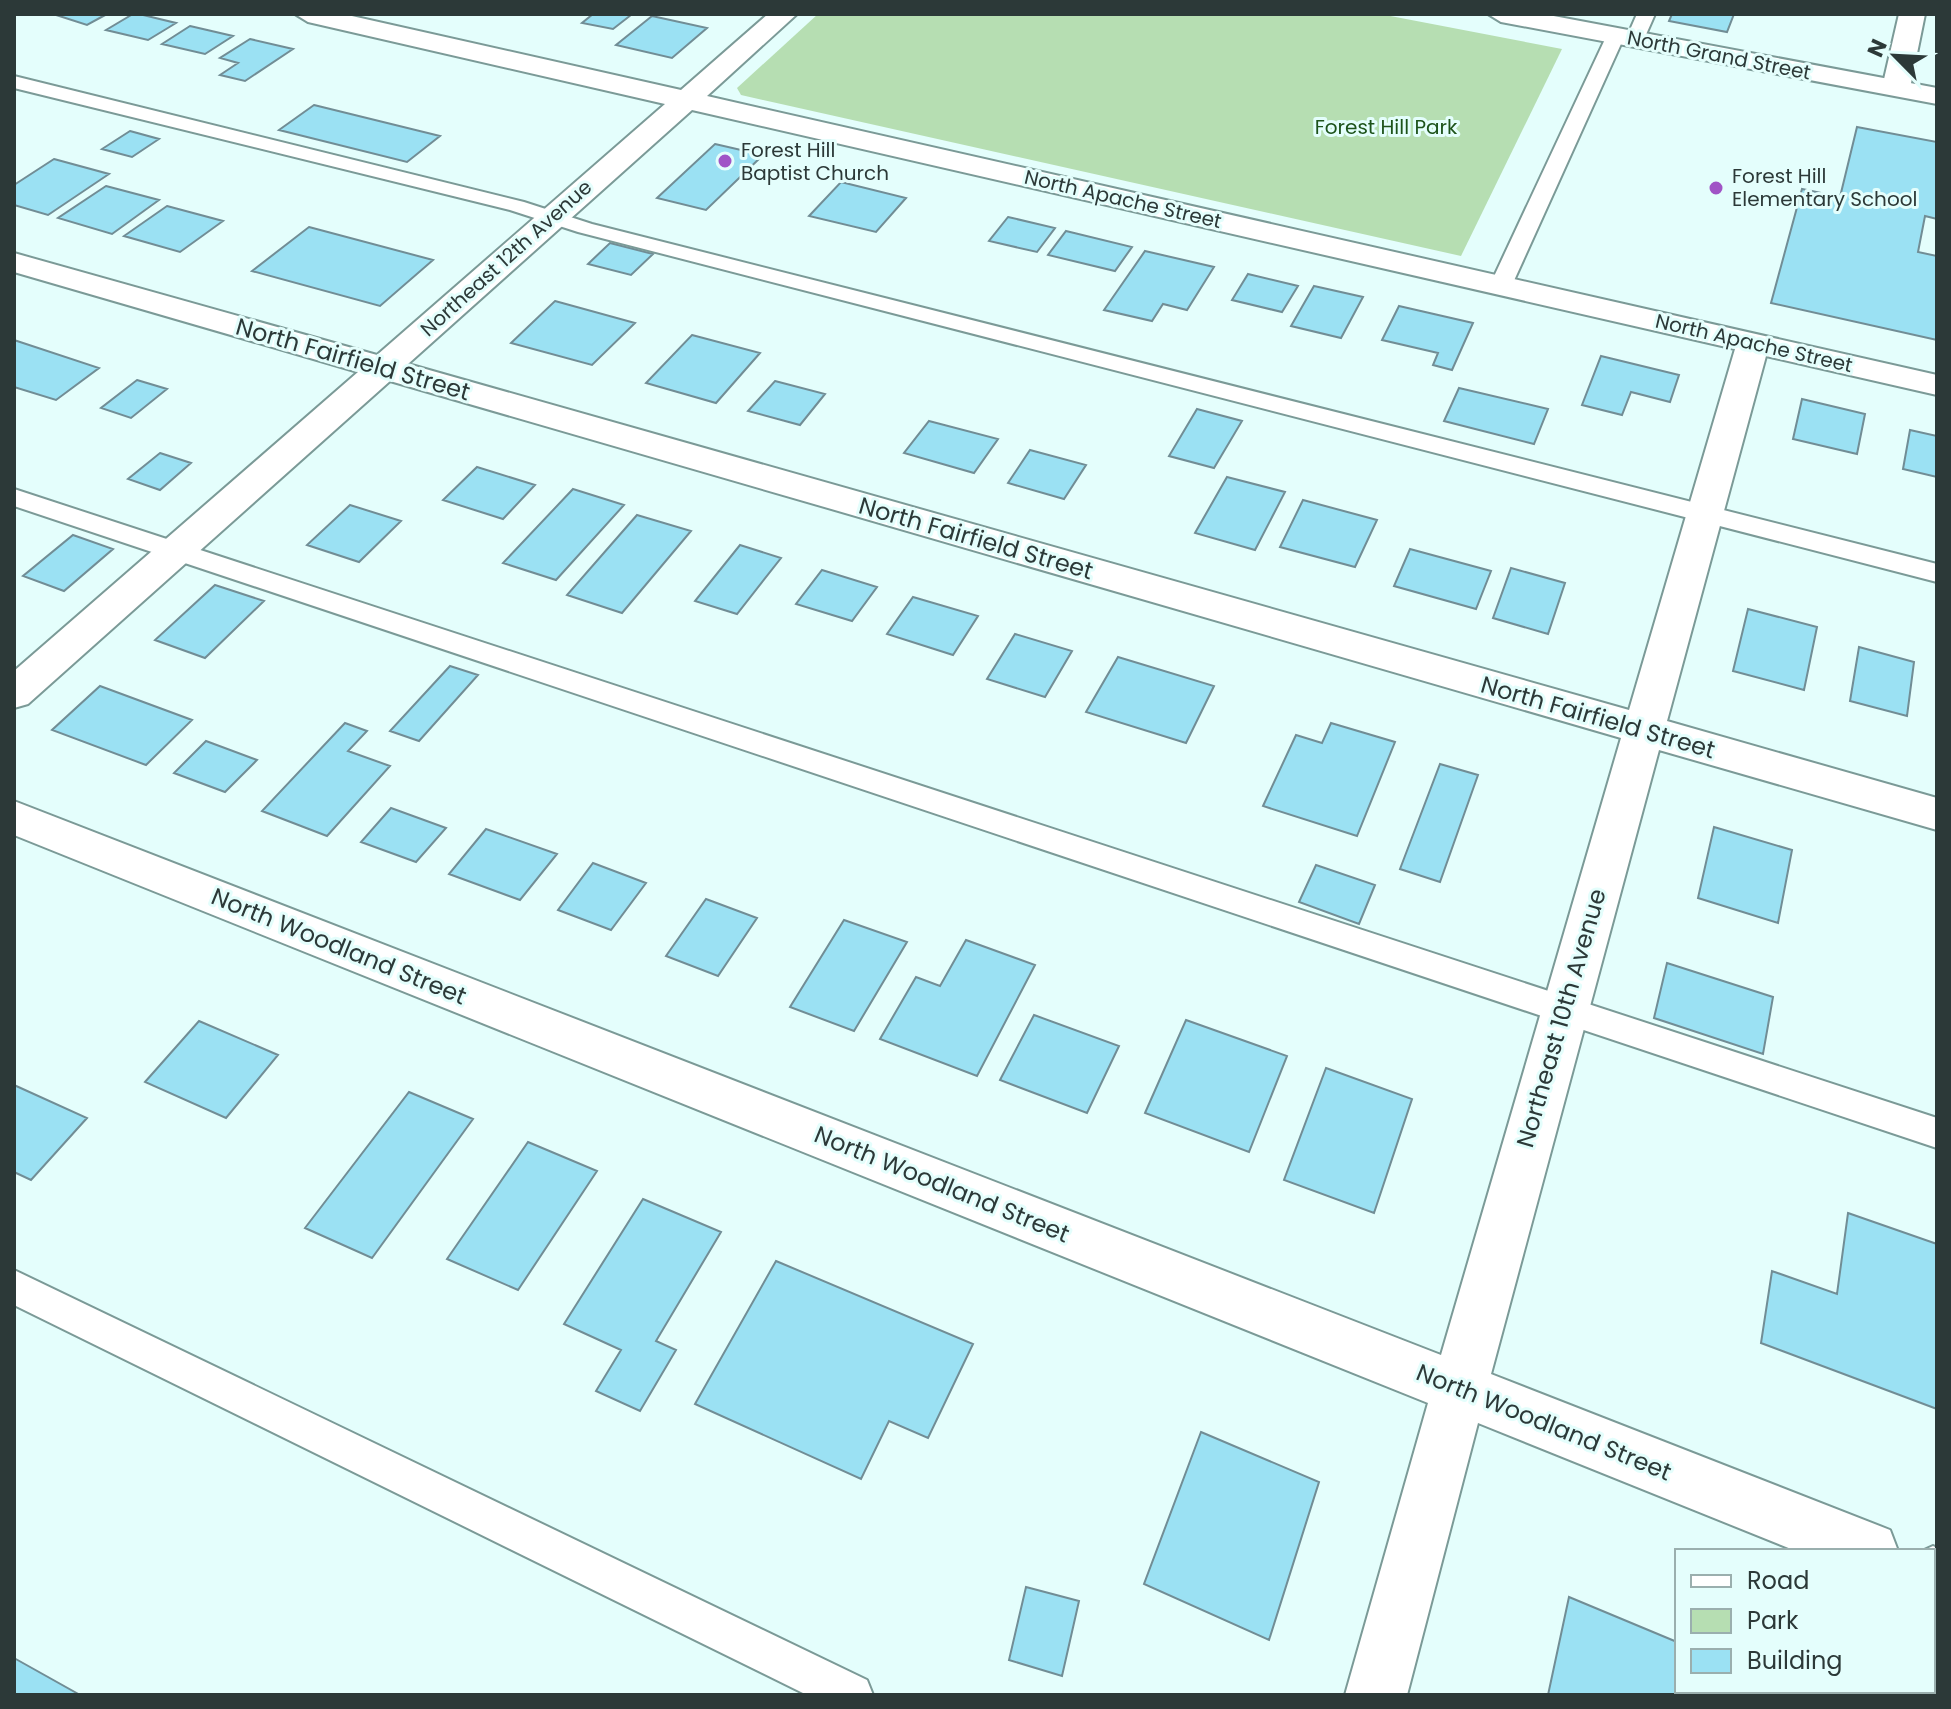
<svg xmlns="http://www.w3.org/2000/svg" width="1951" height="1709" font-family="Poppins,sans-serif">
  <rect width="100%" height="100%" fill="#e4fefc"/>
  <!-- green -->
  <path fill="#b6deb2" d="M818 14H1380L1562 49 1461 256 741 95 737 88Z"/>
  <!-- building -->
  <path fill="#9be1f3" stroke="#718d95" stroke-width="2" d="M53 14H107L87 25Z
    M133 14H139L176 23 148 40 106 30Z
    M593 14H629L631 15 613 29 582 23Z
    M1672 14H1734L1727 32 1669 21Z
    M652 16 707 28 672 58 616 45Z
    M190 26 233 36 205 54 162 44Z
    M250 39 293 49 245 81 220 75 238 63 220 58Z
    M314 105 440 136 407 162 279 130Z
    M1857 127 1937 142V219L1925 216 1918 252 1937 256V340L1771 303 1802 189 1840 197Z
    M130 131 159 139 132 157 102 149Z
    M715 144 763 155 706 210 657 198Z
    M54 159 109 174 48 215 14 205V185Z
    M841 182 906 198 876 232 809 216Z
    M106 186 159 200 112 234 58 218Z
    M167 206 223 221 180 252 124 236Z
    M1008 217 1055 228 1037 252 989 241Z
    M309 227 433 260 380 306 252 271Z
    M1066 231 1132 247 1115 271 1048 255Z
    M610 243 653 254 631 275 588 264Z
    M1145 251 1214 267 1187 310 1163 304 1152 321 1104 310Z
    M1248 274 1298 286 1282 312 1232 300Z
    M1314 286 1363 297 1341 338 1291 326Z
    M555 301 635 323 592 365 511 343Z
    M1399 306 1473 323 1452 370 1433 365 1438 353 1382 340Z
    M692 335 760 353 716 403 646 383Z
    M14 340 99 368 56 400 14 387Z
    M1601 356 1679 375 1670 402 1631 392 1622 415 1582 405Z
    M137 380 167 389 131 418 101 408Z
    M775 381 825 394 800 425 748 411Z
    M1459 388 1548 409 1534 444 1444 421Z
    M1802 399 1865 414 1857 454 1793 439Z
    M1197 409 1242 421 1214 468 1169 456Z
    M929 421 998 439 974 473 904 453Z
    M1910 430 1937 436V477L1903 469Z
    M1030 450 1086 465 1064 499 1008 483Z
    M160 453 191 463 160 490 128 479Z
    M477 467 535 485 503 519 443 500Z
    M1227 477 1285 492 1255 550 1195 533Z
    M573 489 624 505 556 580 503 563Z
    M1303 500 1377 520 1355 567 1280 547Z
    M350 505 401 521 359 562 307 545Z
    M637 515 691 531 622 613 567 595Z
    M73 535 113 549 64 591 23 576Z
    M740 545 781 558 737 614 695 601Z
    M1410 549 1491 571 1476 609 1394 586Z
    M1511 568 1565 583 1548 634 1493 618Z
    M822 570 877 587 852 621 796 604Z
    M215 585 264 601 205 658 155 640Z
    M913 597 978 616 953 655 887 634Z
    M1748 609 1817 627 1804 690 1733 671Z
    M1015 634 1072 651 1045 697 987 679Z
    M1859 647 1914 662 1907 716 1850 701Z
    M1118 657 1214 686 1186 743 1086 712Z
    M450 666 478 675 419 741 390 731Z
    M100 686 192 720 146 765 52 730Z
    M345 723 367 731 348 751 390 766 327 836 262 811Z
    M1331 723 1395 742 1357 836 1263 806 1296 735 1322 743Z
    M206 741 257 760 225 792 174 773Z
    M1440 764 1478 775 1440 882 1400 869Z
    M391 808 446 828 416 862 361 842Z
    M1714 827 1792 850 1778 923 1698 898Z
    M486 829 557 854 520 900 449 874Z
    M593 863 646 883 611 930 558 910Z
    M1316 865 1375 885 1359 924 1299 902Z
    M706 899 757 918 718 976 666 956Z
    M844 920 907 942 854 1031 790 1007Z
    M966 940 1035 965 977 1076 880 1039 916 977 940 986Z
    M1667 963 1773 997 1763 1054 1654 1018Z
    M1034 1015 1119 1046 1087 1113 1000 1080Z
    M1186 1020 1287 1056 1249 1152 1145 1113Z
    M199 1021 278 1055 226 1118 145 1082Z
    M1326 1068 1412 1099 1374 1213 1284 1180Z
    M14 1085 87 1118 31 1180 14 1172Z
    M409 1092 473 1119 372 1258 305 1228Z
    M528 1142 597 1171 518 1290 447 1259Z
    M643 1199 721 1232 656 1341 676 1350 640 1411 596 1391 621 1350 564 1324Z
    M1848 1213 1937 1244V1409L1761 1343 1772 1271 1837 1294Z
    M776 1261 973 1344 928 1438 889 1421 861 1479 695 1404Z
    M1201 1432 1319 1482 1269 1640 1144 1584Z
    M1026 1587 1079 1601 1062 1676 1009 1660Z
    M1569 1597 1677 1642V1691H1694L1693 1695H1548Z
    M14 1658 80 1695H14Z"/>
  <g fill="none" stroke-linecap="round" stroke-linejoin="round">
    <!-- lane casing -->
    <g stroke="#7b9a97" stroke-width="4">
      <path id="lane" d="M1637 14H1655L1644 39 1635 44 1626 39Z
        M1616 30 1625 35 1512 285 1509 290H1493L1490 285 1607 35Z
        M14 76 524 202 592 224 1937 564V582L578 232 510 210 14 88Z
        M14 489 1937 1118V1148L14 506Z
        M14 1270 867 1680 873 1695H807L14 1305Z"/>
    </g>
    <!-- street casing -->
    <g stroke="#7b9a97" stroke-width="4">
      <path id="street" d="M295 14H343L681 90 768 14H797L707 96 1937 375V395L1766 356 1667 721 1937 798V830L1659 750 1491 1374 1890 1530 1898 1551H1796L1478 1423 1407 1695H1345L1428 1403 14 835V801L1441 1355 1621 738 390 381 28 704 14 708V671L358 372 14 272V253L377 355 665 104 308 22ZM692 110 1735 349 1629 710 408 364Z
        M1899 14H1925L1910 88 1906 94H1886L1882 88Z
        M1933 1546 1937 1548V1608L1933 1606V1551H1922Z"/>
    </g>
    <!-- secondary casing -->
    <g stroke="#7b9a97" stroke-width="4">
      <path id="secondary" d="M1488 14H1543L1937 88V104L1501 22Z"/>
    </g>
    <!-- lane -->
    <use href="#lane" fill="#fff" fill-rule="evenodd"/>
    <!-- street -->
    <use href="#street" fill="#fff" fill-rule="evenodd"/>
    <!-- secondary -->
    <use href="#secondary" fill="#fff" fill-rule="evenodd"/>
  </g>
  <!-- markers -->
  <g fill="#a054c6" stroke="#e4fefc" stroke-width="3">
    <circle cx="725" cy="161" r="8"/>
    <circle cx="1716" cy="188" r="8"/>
  </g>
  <g text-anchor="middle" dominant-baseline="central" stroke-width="6" stroke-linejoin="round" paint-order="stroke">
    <!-- far-street labels -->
    <g font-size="20" fill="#2c3938" stroke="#e4fefc">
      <text transform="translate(1719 55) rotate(11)">North Grand Street</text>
      <text transform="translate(1123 199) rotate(13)">North Apache Street</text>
      <text transform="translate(506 258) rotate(-42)">Northeast 12th Avenue</text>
      <text transform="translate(1754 343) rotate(13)">North Apache Street</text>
    </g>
    <!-- far-park labels -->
    <g font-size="20" fill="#1d531a" stroke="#e4fefc">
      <text x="1386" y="127">Forest Hill Park</text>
    </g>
    <!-- far-poi labels -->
    <g font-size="20" fill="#2c3938" stroke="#e4fefc" text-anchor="start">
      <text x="741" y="150">Forest Hill<tspan x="741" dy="23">Baptist Church</tspan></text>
      <text x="1732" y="176">Forest Hill<tspan x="1732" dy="23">Elementary School</tspan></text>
    </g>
    <!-- street labels -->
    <g font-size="24" fill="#2c3938" stroke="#e4fefc">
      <text transform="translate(353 359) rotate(16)">North Fairfield Street</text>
      <text transform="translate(976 538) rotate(16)">North Fairfield Street</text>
      <text transform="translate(1598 717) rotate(16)">North Fairfield Street</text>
      <text transform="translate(339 946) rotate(22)">North Woodland Street</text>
      <text transform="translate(1561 1018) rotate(-74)">Northeast 10th Avenue</text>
      <text transform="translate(942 1184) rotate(22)">North Woodland Street</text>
      <text transform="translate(1544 1422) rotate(22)">North Woodland Street</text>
    </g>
  </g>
  <!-- border -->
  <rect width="1951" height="1709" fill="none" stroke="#2c3938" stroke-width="32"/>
  <!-- legend -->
  <rect x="1675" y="1549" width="260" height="144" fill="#e4fefc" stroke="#9aafae" stroke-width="2"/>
  <rect x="1691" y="1575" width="40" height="12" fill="#ffffff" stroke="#9aafae" stroke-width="2"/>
  <text x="1747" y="1589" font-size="24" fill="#2c3938">Road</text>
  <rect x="1691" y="1609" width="40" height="24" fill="#b6deb2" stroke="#9aafae" stroke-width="2"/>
  <text x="1747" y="1629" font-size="24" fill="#2c3938">Park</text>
  <rect x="1691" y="1649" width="40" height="24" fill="#9be1f3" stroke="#9aafae" stroke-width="2"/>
  <text x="1747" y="1669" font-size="24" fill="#2c3938">Building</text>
  <!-- north arrow -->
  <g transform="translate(1895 56) rotate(294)" stroke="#e4fefc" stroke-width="6" paint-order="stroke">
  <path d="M0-6L14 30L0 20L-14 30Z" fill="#2c3938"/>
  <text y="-12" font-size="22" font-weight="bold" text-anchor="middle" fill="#2c3938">N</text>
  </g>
</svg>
